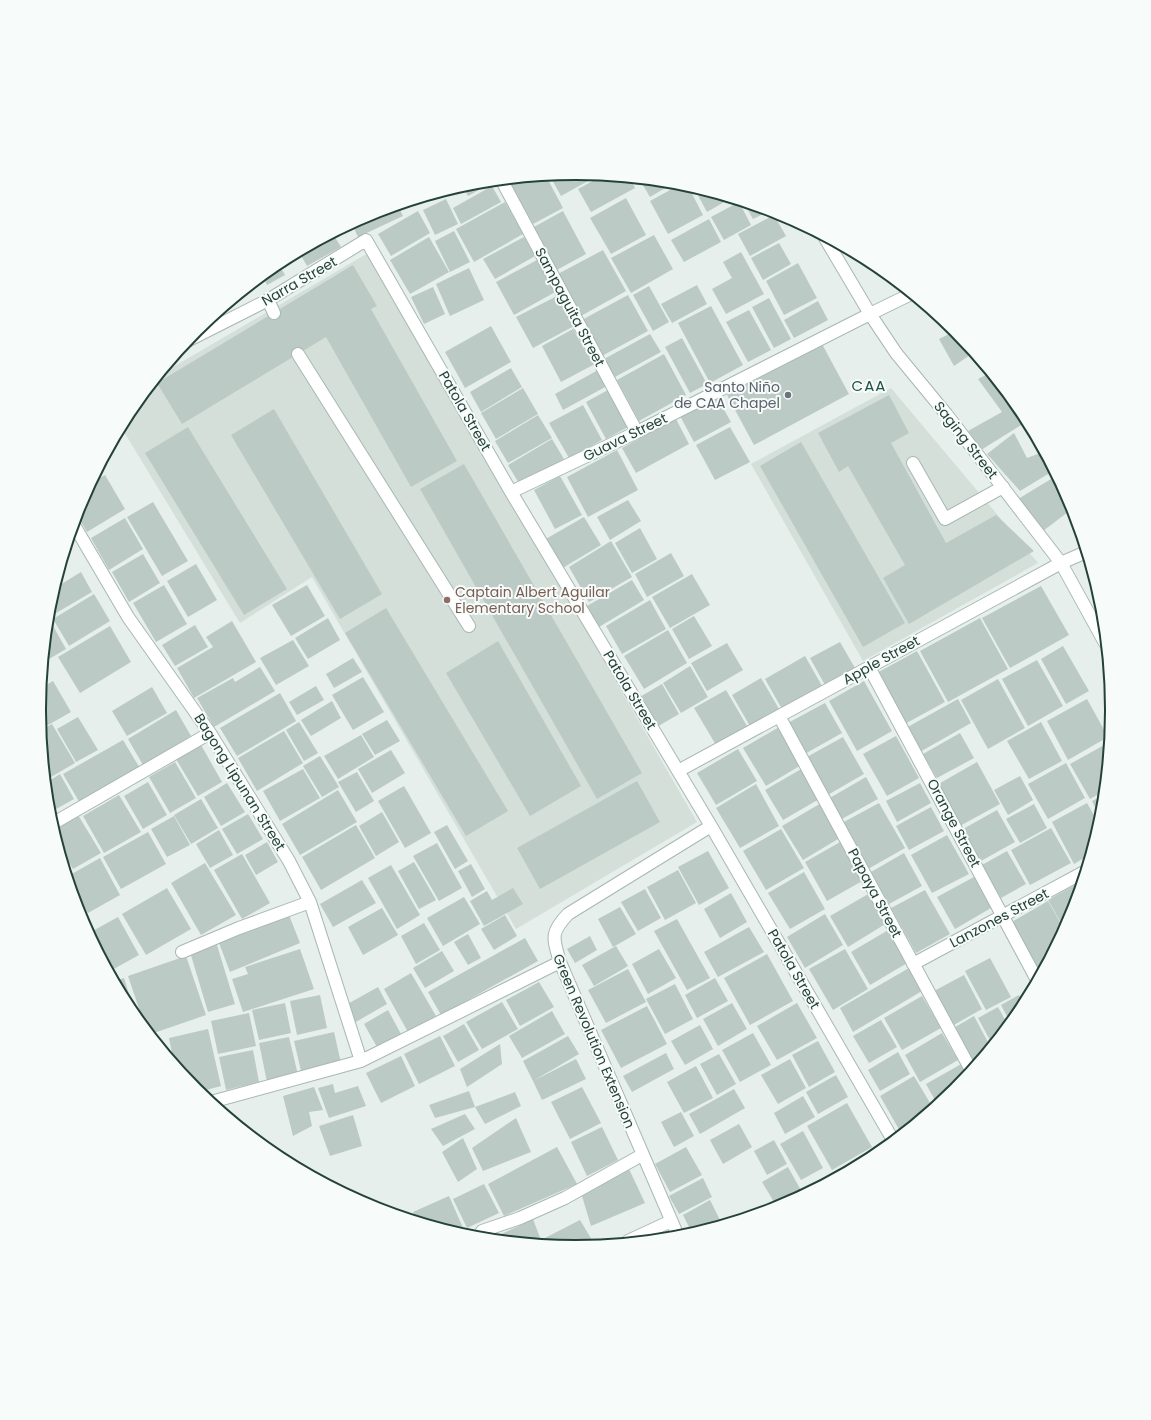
<svg xmlns="http://www.w3.org/2000/svg" width="1151" height="1420" font-family="Poppins,sans-serif">
  <rect width="100%" height="100%" fill="#e6efeb"/>
  <!-- built -->
  <path fill="#d4dfda" d="M368 253 697 822 516 929 312 577 240 623 121 427 130 412 161 374Z
    M891 388 1038 563 863 661 751 464Z"/>
  <!-- building -->
  <path fill="#bbcac4" d="M576 174H585L588 181 561 196 550 176Z
    M589 175H593L598 176 591 179Z
    M546 176 563 208 533 224 510 183 516 179Z
    M602 176 630 179 635 188 591 212 578 189Z
    M640 180 674 183 650 197Z
    M495 181 468 196 463 186 471 184Z
    M681 184 688 186 703 215 668 234 650 201Z
    M492 186 501 202 461 224 453 208Z
    M694 188 724 197 726 201 707 212Z
    M626 198 646 235 611 254 590 218Z
    M446 199 458 224 435 235 423 210Z
    M505 202 523 234 474 262 456 229Z
    M739 202 751 225 724 240 711 217Z
    M744 203 769 211 753 219Z
    M398 206 403 216 358 237 352 224 370 214Z
    M418 211 430 233 391 256 378 234Z
    M563 211 586 254 555 271 532 228Z
    M774 215 786 236 750 256 738 234Z
    M709 219 721 242 684 262 671 240Z
    M454 231 470 262 450 272 435 241Z
    M333 234 341 247 307 266 299 252Z
    M654 235 673 269 631 293 611 258Z
    M429 237 449 272 410 294 390 260Z
    M524 237 535 256 495 279 483 259Z
    M779 243 791 264 763 280 751 258Z
    M603 250 626 291 579 317 556 275Z
    M741 252 764 294 726 314 712 289 732 278 723 262Z
    M539 259 557 291 514 315 496 282Z
    M278 263 285 275 267 285 263 276Z
    M798 263 817 298 784 315 766 281Z
    M353 265 377 306 371 309 457 461 411 487 326 337 182 424 157 383Z
    M469 268 484 300 450 316 436 284Z
    M697 285 707 304 672 323 661 304Z
    M649 286 669 322 653 331 633 295Z
    M433 287 445 314 424 324 411 297Z
    M628 295 648 331 600 357 580 321Z
    M557 296 574 326 533 348 516 317Z
    M769 298 791 339 774 348 752 307Z
    M818 301 828 320 794 338 784 320Z
    M711 306 743 365 710 383 678 323Z
    M749 310 771 350 748 362 726 322Z
    M491 326 511 362 465 388 445 352Z
    M573 329 593 365 561 382 542 346Z
    M955 331 963 341 970 355 954 366 939 339Z
    M650 334 661 352 613 378 604 359Z
    M682 338 707 384 690 393 665 347Z
    M822 344 849 394 754 445 727 395Z
    M664 354 686 395 639 421 617 380Z
    M511 368 522 387 481 412 470 392Z
    M598 370 607 386 563 410 555 394Z
    M990 373 1015 404 1023 424 981 450 968 431 1002 412 978 379Z
    M523 388 538 414 496 439 481 413Z
    M608 390 628 427 606 439 586 402Z
    M889 395 909 433 891 443 946 543 996 515 1034 551 909 624 883 578 905 565 848 466 839 472 818 433Z
    M717 397 731 422 694 442 680 416Z
    M583 405 602 440 569 458 549 423Z
    M274 409 382 594 340 619 231 435Z
    M538 415 552 438 508 463 495 441Z
    M676 419 689 444 636 473 622 448Z
    M188 427 287 589 244 615 145 453Z
    M730 427 750 462 715 480 696 445Z
    M1014 433 1027 458 1043 452 1053 471 1020 491 987 454Z
    M552 439 564 459 520 485 508 465Z
    M801 442 905 623 863 647 760 466Z
    M617 450 638 490 588 517 567 477Z
    M464 464 642 773 597 799 420 489Z
    M105 475 125 509 87 532 77 515 80 504 91 483Z
    M560 476 582 515 555 529 534 490Z
    M1056 476 1072 509 1043 531 1013 502Z
    M628 500 641 521 610 540 597 517Z
    M153 502 188 561 162 576 127 517Z
    M584 517 601 545 561 569 544 540Z
    M125 518 143 549 109 570 91 538Z
    M640 528 657 559 632 573 615 543Z
    M611 541 632 577 589 602 569 567Z
    M671 553 684 576 647 597 635 574Z
    M143 554 160 583 129 602 112 572Z
    M196 564 217 600 188 617 167 581Z
    M81 572 92 592 51 616 49 612V605L55 588Z
    M692 574 710 605 670 628 652 597Z
    M632 580 644 600 599 627 587 606Z
    M164 585 187 624 156 642 133 603Z
    M307 585 325 616 291 636 272 605Z
    M1041 586 1069 635 1010 668 982 618Z
    M94 594 110 621 69 646 53 619Z
    M650 600 666 629 622 654 606 626Z
    M386 608 508 811 466 836 345 633Z
    M694 616 712 646 689 659 672 629Z
    M328 618 340 640 308 659 295 638Z
    M980 618 1008 669 948 702 920 651Z
    M232 621 256 662 194 698 177 668 213 647 206 637Z
    M52 624 66 649 44 662 47 627Z
    M195 625 208 647 175 666 162 645Z
    M110 626 131 662 80 693 58 657Z
    M668 630 687 663 644 689 624 656Z
    M293 640 309 666 276 685 260 658Z
    M498 641 581 786 530 816 446 673Z
    M840 642 855 668 825 685 810 658Z
    M727 643 743 670 707 691 691 663Z
    M1063 646 1089 691 1066 704 1041 659Z
    M917 651 945 702 903 725 875 674Z
    M805 656 822 686 782 709 765 679Z
    M353 658 362 672 334 688 326 674Z
    M1037 660 1063 706 1028 726 1002 679Z
    M690 666 708 697 681 713 663 683Z
    M260 667 275 691 214 727 197 698 233 678 235 682Z
    M363 677 384 712 353 730 332 695Z
    M761 678 779 709 750 726 732 695Z
    M998 679 1025 728 988 749 961 700Z
    M53 681 71 712 41 729 39 710 41 688Z
    M864 681 892 731 857 751 829 701Z
    M662 684 679 714 655 728 638 698Z
    M316 686 324 700 297 715 289 702Z
    M152 687 167 713 127 736 112 711Z
    M726 690 747 726 716 745 694 708Z
    M280 693 296 721 237 756 220 728Z
    M958 699 971 723 918 753 904 729Z
    M1087 699 1108 737 1068 760 1047 721Z
    M332 701 341 718 311 736 301 720Z
    M825 703 842 733 803 755 786 724Z
    M176 710 191 736 143 765 128 739Z
    M78 717 98 750 76 762 57 729Z
    M387 720 400 741 375 755 362 734Z
    M299 722 318 753 304 761 286 730Z
    M1041 722 1062 761 1029 779 1007 741Z
    M52 724 75 763 51 777 44 765 41 730Z
    M781 726 803 764 766 786 743 748Z
    M284 731 303 763 257 791 238 758Z
    M960 733 974 758 937 778 923 754Z
    M361 735 374 757 338 779 324 756Z
    M896 736 919 778 887 796 863 754Z
    M843 737 864 774 826 796 805 758Z
    M123 740 141 770 81 805 63 774Z
    M1108 743 1104 791 1090 799 1070 764Z
    M201 745 222 782 198 796 176 759Z
    M738 749 757 781 716 805 697 773Z
    M391 750 405 773 372 793 358 769Z
    M320 756 339 787 322 797 303 766Z
    M175 762 196 798 170 813 149 777Z
    M977 762 1000 804 958 827 935 786Z
    M1066 763 1085 798 1048 819 1028 784Z
    M803 768 821 798 783 820 765 790Z
    M303 769 320 798 280 821 263 791Z
    M357 772 374 801 356 812 338 782Z
    M60 774 74 799 49 813 46 783Z
    M1020 776 1033 800 1008 815 994 790Z
    M866 777 878 799 840 820 828 799Z
    M637 781 660 822 540 889 517 848Z
    M148 782 167 815 143 829 124 796Z
    M227 783 245 812 221 826 204 797Z
    M920 783 931 803 897 822 886 801Z
    M756 784 779 826 740 848 716 808Z
    M404 786 431 833 405 848 378 801Z
    M338 790 357 822 300 855 282 824Z
    M119 795 141 832 104 853 83 816Z
    M1104 795 1102 815 1101 818 1092 801Z
    M201 799 218 828 191 844 174 815Z
    M823 802 843 836 803 860 782 826Z
    M879 803 905 848 868 869 842 823Z
    M1087 803 1099 824 1089 855 1074 864 1052 822Z
    M1034 804 1047 828 1020 843 1006 819Z
    M931 807 944 831 909 850 896 826Z
    M997 810 1015 842 981 861 963 829Z
    M382 812 399 842 376 856 359 826Z
    M248 814 263 839 237 854 222 829Z
    M78 815 101 853 73 869 59 846 54 829Z
    M174 816 190 845 167 857 151 829Z
    M356 825 375 858 321 890 302 857Z
    M447 825 468 861 455 869 434 832Z
    M1051 828 1071 863 1030 885 1011 850Z
    M781 829 804 868 766 890 743 851Z
    M219 830 233 855 210 868 196 844Z
    M148 832 166 864 121 889 103 857Z
    M947 835 969 874 932 893 911 855Z
    M842 841 864 880 827 901 805 862Z
    M267 842 278 862 256 875 245 855Z
    M437 843 462 888 439 901 413 856Z
    M708 851 729 888 699 905 678 867Z
    M1007 851 1026 884 1001 898 982 865Z
    M904 853 922 886 889 904 871 872Z
    M242 854 270 903 242 919 214 870Z
    M100 858 120 895 88 913 68 876Z
    M414 862 436 900 419 909 398 871Z
    M205 863 236 915 201 935 171 883Z
    M471 864 485 889 472 897 458 871Z
    M391 865 420 915 397 929 368 878Z
    M678 870 696 903 665 920 647 887Z
    M804 872 825 909 790 929 768 893Z
    M974 877 991 908 955 929 937 897Z
    M362 880 376 903 333 927 320 904Z
    M1082 881 1071 916 1064 928 1048 900Z
    M167 888 191 929 146 955 122 914Z
    M513 888 523 904 484 926 470 901 487 891 492 900Z
    M645 889 661 918 638 931 621 902Z
    M925 890 950 934 916 953 891 908Z
    M731 893 747 922 720 938 704 909Z
    M870 893 887 923 848 947 830 916Z
    M74 896 88 919 83 922 80 915Z
    M464 897 480 924 443 946 427 918Z
    M1048 901 1064 929 1039 975 1010 923Z
    M620 907 636 934 613 947 598 919Z
    M382 908 398 935 363 955 348 927Z
    M825 914 843 945 805 968 787 937Z
    M289 915 300 943 230 972 219 943Z
    M505 915 517 936 494 950 481 929Z
    M118 917 139 955 110 971 89 933Z
    M677 919 710 978 687 990 654 931Z
    M424 923 440 950 416 964 401 936Z
    M749 927 764 952 718 977 704 952Z
    M890 929 909 962 870 985 851 952Z
    M468 934 481 958 468 965 454 942Z
    M590 936 597 950 575 963 567 949Z
    M525 938 538 961 441 1015 428 992Z
    M217 945 235 1004 208 1012 190 952Z
    M616 946 628 966 594 986 582 965Z
    M300 949 314 989 243 1012 232 979 248 974 245 967Z
    M659 949 676 978 648 994 632 964Z
    M845 949 868 989 833 1010 809 969Z
    M442 951 454 971 425 988 413 968Z
    M767 954 793 1001 750 1025 724 978Z
    M186 956 206 1015 151 1034 146 1029 128 976Z
    M990 958 1011 997 986 1010 965 971Z
    M909 968 922 991 853 1032 840 1008Z
    M628 969 646 1002 606 1023 588 990Z
    M411 973 436 1016 408 1032 384 989Z
    M964 975 982 1009 952 1026 934 991Z
    M124 978 136 1016 129 1008 115 981Z
    M715 978 728 1001 697 1018 685 995Z
    M539 982 554 1007 520 1026 506 1000Z
    M675 984 693 1019 665 1034 646 999Z
    M378 987 387 1004 354 1023 344 1006Z
    M320 995 327 1028 297 1035 290 1001Z
    M1019 995 1024 1004 1010 1022 1001 1005Z
    M922 996 941 1028 902 1050 884 1018Z
    M502 1002 518 1029 482 1049 466 1022Z
    M285 1003 291 1033 259 1040 252 1010Z
    M732 1003 747 1029 718 1046 703 1019Z
    M797 1003 817 1038 777 1060 757 1026Z
    M647 1006 667 1044 621 1068 601 1030Z
    M998 1007 1008 1025 992 1044 978 1018Z
    M388 1010 401 1034 377 1047 364 1024Z
    M552 1011 565 1034 522 1058 509 1036Z
    M249 1013 256 1046 218 1054 211 1021Z
    M974 1016 990 1046 980 1059 972 1063 952 1029Z
    M881 1020 897 1047 869 1063 853 1036Z
    M464 1024 479 1050 458 1062 443 1036Z
    M700 1025 713 1049 685 1065 671 1041Z
    M208 1029 221 1086 199 1092 174 1063 169 1038Z
    M334 1032 341 1063 301 1071 294 1041Z
    M753 1033 771 1065 740 1082 722 1050Z
    M942 1033 958 1060 920 1082 905 1055Z
    M440 1036 455 1066 419 1084 404 1054Z
    M568 1036 579 1054 533 1081 523 1061Z
    M289 1037 298 1075 267 1082 259 1043Z
    M818 1041 835 1072 809 1087 792 1055Z
    M500 1044 502 1064 467 1087 460 1069Z
    M166 1047 169 1056 162 1048Z
    M253 1050 259 1082 226 1090 219 1057Z
    M898 1052 910 1074 880 1091 868 1070Z
    M666 1053 674 1069 632 1092 623 1076Z
    M719 1054 736 1084 717 1095 700 1064Z
    M401 1056 415 1086 381 1103 366 1073Z
    M576 1059 586 1079 542 1100 533 1081Z
    M790 1059 806 1088 778 1104 761 1075Z
    M963 1063 968 1073 955 1090 937 1104 926 1084Z
    M696 1066 713 1098 684 1113 667 1082Z
    M836 1075 848 1097 818 1114 806 1092Z
    M914 1076 933 1108 901 1133 880 1096Z
    M333 1084 335 1093 358 1086 366 1106 329 1118 318 1088Z
    M314 1087 323 1110 309 1112 312 1126 293 1136 283 1096Z
    M582 1087 601 1123 570 1139 551 1102Z
    M734 1089 745 1108 700 1134 689 1114Z
    M469 1091 475 1107 435 1118 429 1105Z
    M515 1092 521 1106 485 1124 475 1107Z
    M803 1096 815 1117 785 1134 774 1113Z
    M847 1103 872 1147 832 1170 807 1126Z
    M681 1112 694 1136 674 1147 661 1122Z
    M465 1114 475 1129 443 1146 431 1129Z
    M353 1115 362 1146 330 1156 319 1126Z
    M516 1118 531 1152 483 1171 472 1148Z
    M739 1124 752 1147 723 1164 710 1140Z
    M602 1127 618 1160 587 1176 571 1142Z
    M251 1129 255 1137 247 1131Z
    M803 1131 823 1168 801 1180 780 1144Z
    M463 1138 477 1169 458 1182 442 1152Z
    M774 1140 787 1164 767 1175 754 1151Z
    M557 1147 577 1184 504 1216 488 1184Z
    M686 1147 702 1175 670 1192 655 1164Z
    M788 1167 803 1194 777 1207 762 1182Z
    M629 1169 645 1203 591 1226 582 1196Z
    M703 1178 712 1197 679 1214 669 1196Z
    M484 1184 499 1213 467 1228 453 1199Z
    M449 1196 464 1230 459 1233 417 1220 413 1212Z
    M710 1200 720 1220 692 1233 683 1215Z
    M533 1219 542 1243 493 1238Z
    M580 1220 595 1245 575 1246 547 1244 545 1238Z"/>
  <g fill="none" stroke-linecap="round" stroke-linejoin="round">
    <!-- lane casing -->
    <g stroke="#a8b8b2" stroke-width="14">
      <path id="lane" d="M502 181 637 432
        M268 300 274 313
        M870 314 911 294
        M298 354 469 626
        M913 463 945 519 1003 487
        M1061 563 1086 552"/>
    </g>
    <!-- street casing -->
    <g stroke="#a8b8b2" stroke-width="14">
      <path id="street" d="M825 238 870 314 896 353 947 415 1061 563 1105 643
        M187 341 268 300 366 240 511 492 711 826 893 1140
        M511 492 637 432 870 314
        M74 525 128 617 210 733 289 861 310 902 361 1061
        M869 667 1037 980
        M779 716 971 1070
        M678 771 1061 563
        M52 824 210 733
        M182 952 239 928 310 902
        M913 964 1084 872
        M211 1102 361 1061 560 962
        M482 1231 520 1218 565 1198 642 1155
        M678 1236 560 962C553 938 550 933 568 914L711 826
        M628 1241 671 1221"/>
    </g>
    <!-- lane -->
    <use href="#lane" stroke="#fff" stroke-width="12"/>
    <!-- street -->
    <use href="#street" stroke="#fff" stroke-width="12"/>
  </g>
  <!-- markers -->
  <circle fill="#6b7280" stroke="#f7fbf9" stroke-width="1.5" cx="788" cy="395" r="4"/>
  <circle fill="#8d6e63" stroke="#f7fbf9" stroke-width="1.5" cx="447" cy="600" r="4"/>
  <g text-anchor="middle" dominant-baseline="central" stroke-width="4" stroke-linejoin="round" paint-order="stroke">
    <!-- street labels -->
    <g font-size="14" fill="#24423a" stroke="#f7fbf9">
      <text transform="translate(299 281) rotate(-30)">Narra Street</text>
      <text transform="translate(570 307) rotate(62)">Sampaguita Street</text>
      <text transform="translate(465 411) rotate(60)">Patola Street</text>
      <text transform="translate(625 437) rotate(-26)">Guava Street</text>
      <text transform="translate(966 440) rotate(52)">Saging Street</text>
      <text transform="translate(881 660) rotate(-29)">Apple Street</text>
      <text transform="translate(630 690) rotate(59)">Patola Street</text>
      <text transform="translate(240 782) rotate(58)">Bagong Lipunan Street</text>
      <text transform="translate(954 823) rotate(62)">Orange Street</text>
      <text transform="translate(875 893) rotate(62)">Papaya Street</text>
      <text transform="translate(999 918) rotate(-28)">Lanzones Street</text>
      <text transform="translate(794 969) rotate(60)">Patola Street</text>
      <text transform="translate(594 1041) rotate(67)">Green Revolution Extension</text>
    </g>
    <!-- worship labels -->
    <g font-size="14" fill="#5b616d" stroke="#f7fbf9" text-anchor="end">
      <text x="780" y="387">Santo Niño<tspan x="780" dy="16">de CAA Chapel</tspan></text>
    </g>
    <!-- education labels -->
    <g font-size="14" fill="#785e54" stroke="#f7fbf9" text-anchor="start">
      <text x="455" y="592">Captain Albert Aguilar<tspan x="455" dy="16">Elementary School</tspan></text>
    </g>
    <!-- neighbourhood labels -->
    <g font-size="15" letter-spacing="1" fill="#1f5548" stroke="#f7fbf9">
      <text x="869" y="385">CAA</text>
    </g>
  </g>
  <!-- crop -->
  <path d="M0 0H1151V1420H0ZM575 180H576A529 529 0 0 1 1105 709V711A529 529 0 0 1 576 1240H575A529 529 0 0 1 46 711V709A529 529 0 0 1 575 180Z" fill="#f7fbf9" fill-rule="evenodd"/>
  <path fill="none" stroke="#24423a" stroke-width="2" d="M575 180H576A529 529 0 0 1 1105 709V711A529 529 0 0 1 576 1240H575A529 529 0 0 1 46 711V709A529 529 0 0 1 575 180Z"/>
</svg>
